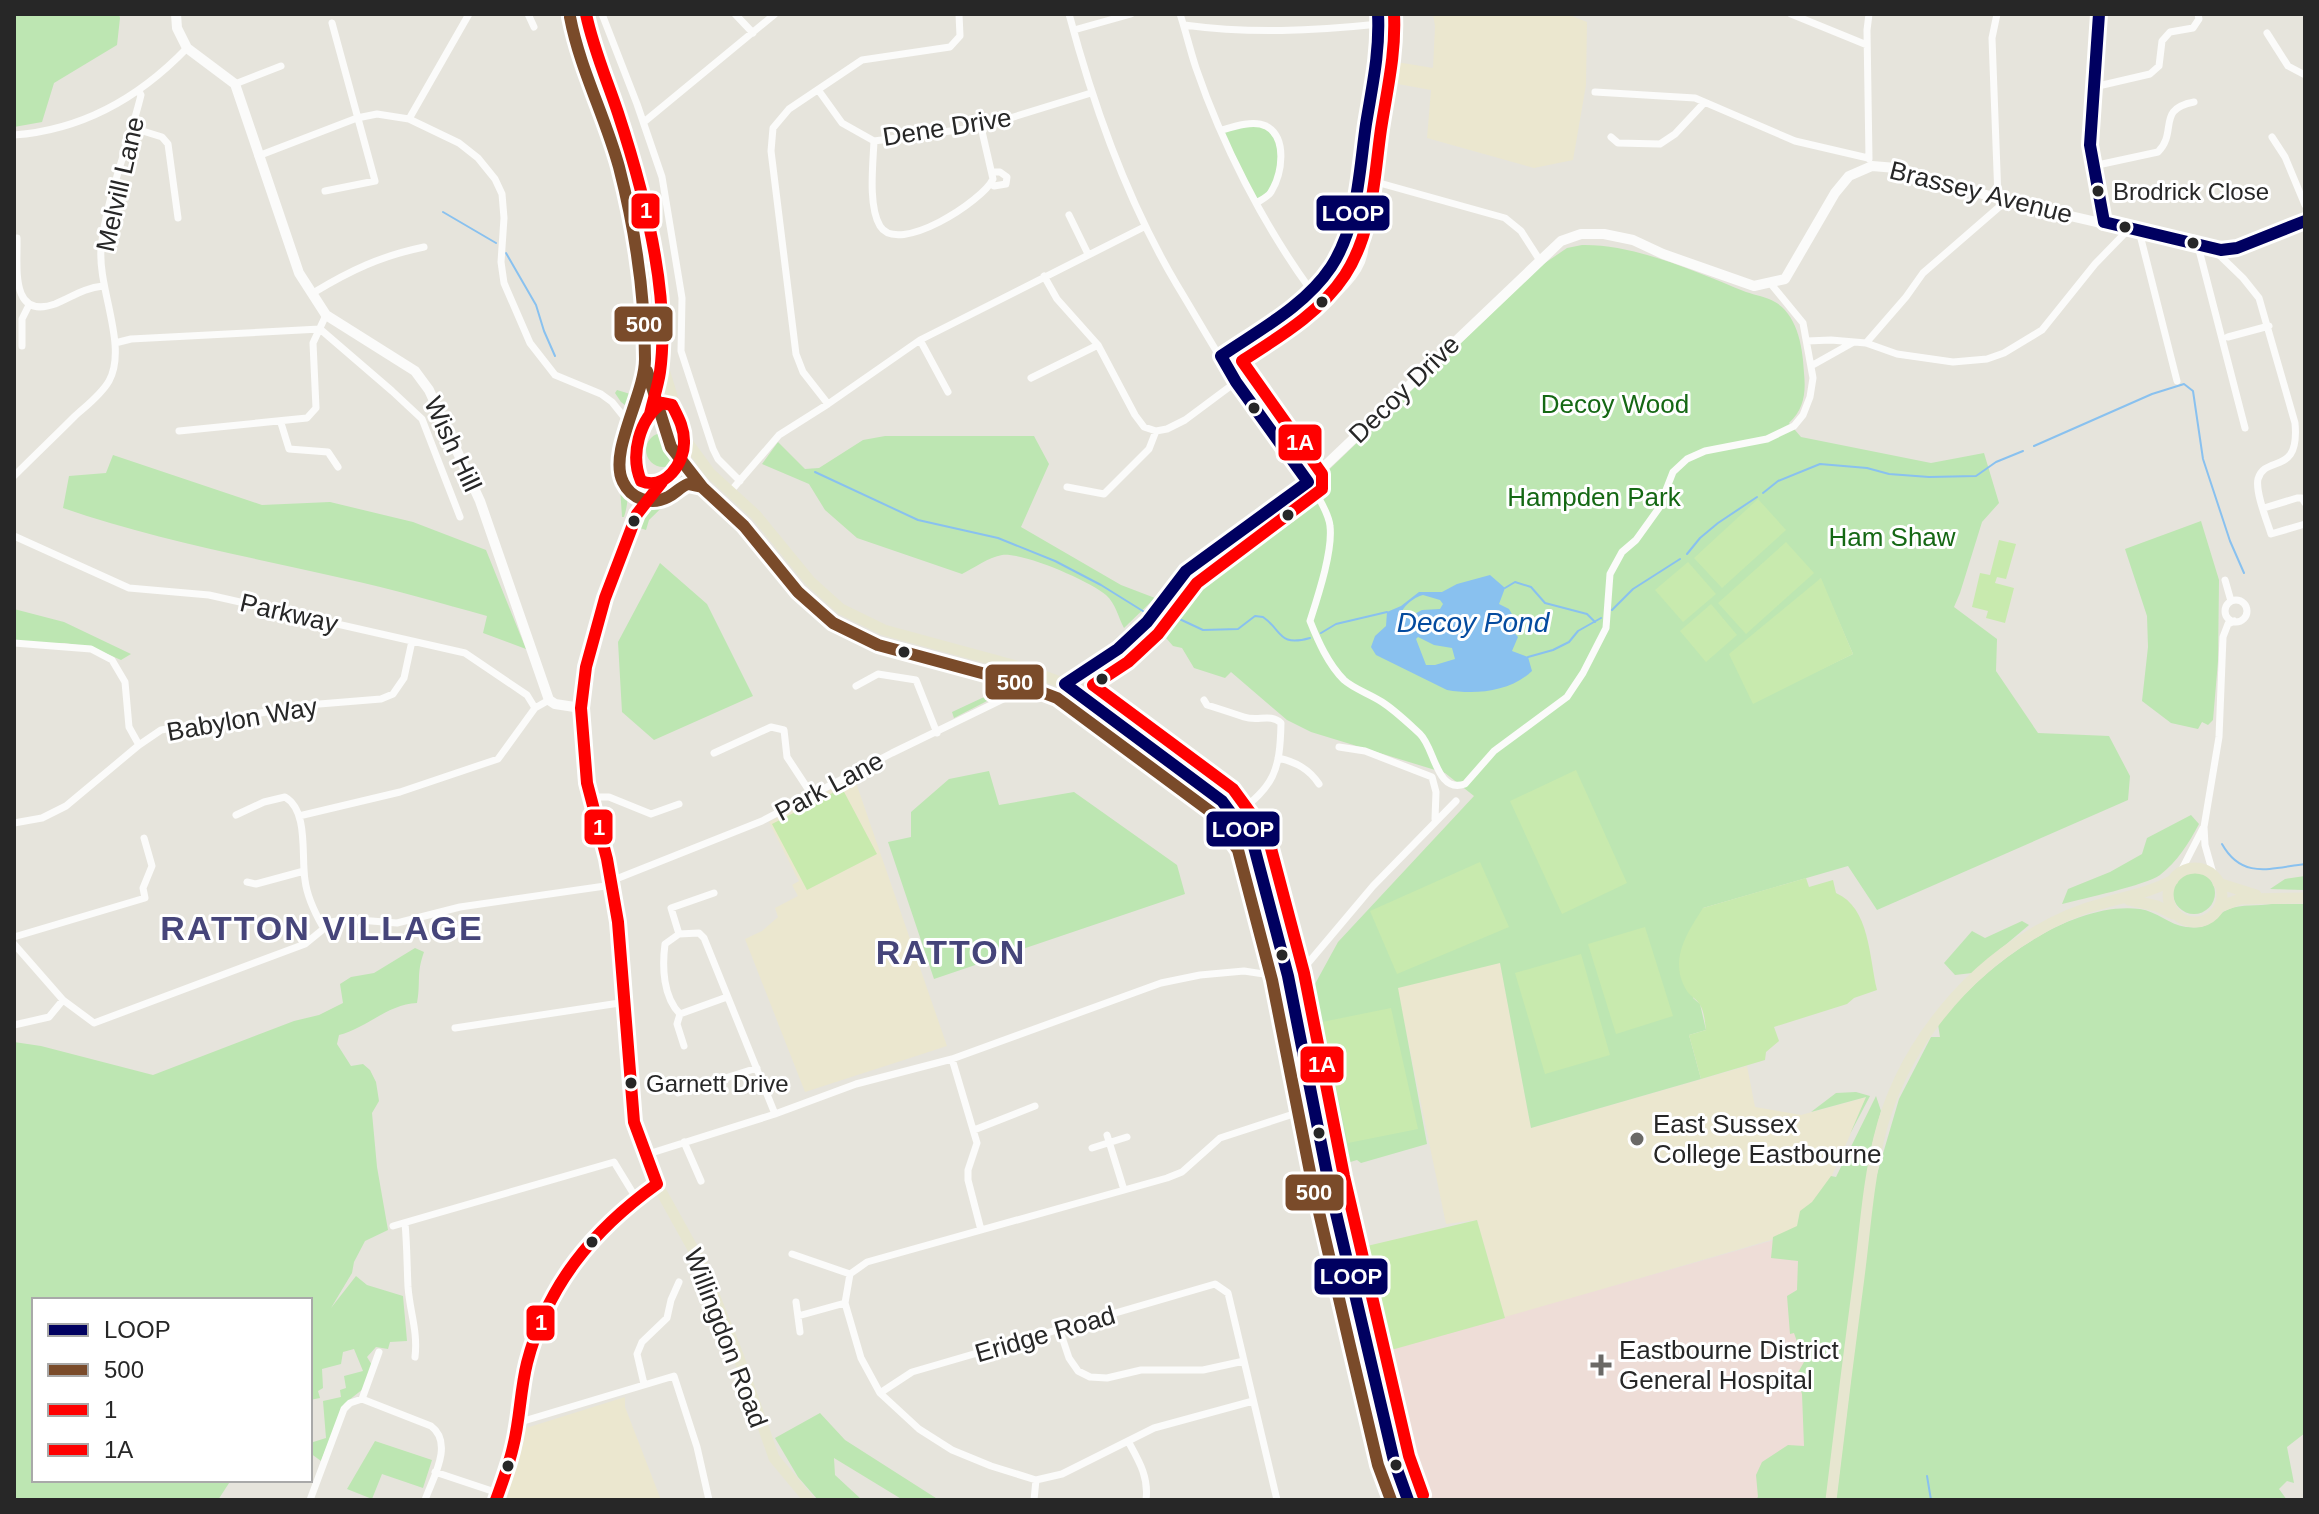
<svg xmlns="http://www.w3.org/2000/svg" width="2319" height="1514" font-family="Arial,sans-serif">
  <rect width="100%" height="100%" fill="#e6e4dc"/>
  <!-- education -->
  <path fill="#ebe7cf" d="M1433 14H1505V16L1567 14 1587 22 1586 85 1573 160 1534 168 1427 138 1431 90 1381 81 1384 60 1433 68 1435 27Z
    M854 777 947 1046 805 1092 745 939 762 931 778 917 775 908 798 896 792 885 799 881 769 822Z
    M1500 962 1531 1128 1747 1066 1755 1107 1801 1115 1867 1097 1808 1229 1505 1318 1477 1220 1446 1224 1397 988Z
    M625 1397V1407L661 1500H504L517 1462 523 1429Z"/>
  <!-- medical -->
  <path fill="#eeddd7" d="M1805 1231 1809 1451 1762 1500H1417L1412 1488 1397 1379 1386 1351Z"/>
  <!-- green -->
  <path fill="#bde6b2" fill-rule="evenodd" d="M14 14H119L120 18 117 45 54 83 42 122 14 127Z
    M1265 125C1289 147 1277 166 1270 194L1256 203 1222 130Z
    M1344 242 1365 247 1358 272 1294 326 1285 323 1284 312 1330 268Z
    M1582 245C1636 244 1696 272 1746 292 1755 295 1767 297 1775 302 1798 315 1803 349 1804 373 1806 393 1804 409 1789 423L1801 437 1931 463 1984 453 1999 503 1982 522 1960 593 1954 607 1997 639 1996 671 2038 733 2109 736 2130 776 2128 800 1877 910 1848 866 1703 908 1693 998 1700 1004 1706 1030 1689 1035 1701 1079 1531 1128 1500 963 1398 988 1427 1144 1361 1163 1357 1160 1334 1167 1304 1004 1338 942 1474 796 1445 773 1311 732 1287 720 1231 672 1225 678 1194 668 1182 648 1173 646 1152 622 1163 612 1181 588 1312 486 1542 265 1567 248ZM1820 578 1853 654 1809 675Z
    M655 343C655 369 651 393 639 416L621 402 615 393 617 390 637 396 635 400 644 402 647 394 639 389 650 375Z
    M624 426 629 436C623 464 633 490 624 517H622L618 456 624 439 620 428Z
    M646 450a17 17 0 1 1 34 0a17 17 0 1 1-34 0Z
    M885 436H1034L1049 464 1021 527 1121 585 1155 598 1124 628C1118 617 1116 604 1106 595 1090 581 1023 552 1002 555 989 557 974 568 962 574L857 538 825 510 809 484 762 464 778 442 805 469 819 468 863 440Z
    M113 455 262 505 330 502 413 522 486 550 526 649 483 633 487 616C440 603 393 589 346 579 250 557 156 540 63 508L69 476 106 473Z
    M694 476H702L707 481 686 484 649 520 646 530 640 528C647 508 672 479 694 476Z
    M2201 521 2219 580 2218 661 2213 720 2208 725 2202 722 2198 729 2171 723 2142 701 2148 647 2147 616 2125 549Z
    M660 563 707 604 753 696 654 740 622 712 618 642Z
    M14 609 64 622 131 654 121 660 91 647 64 643 14 644Z
    M1008 671 1024 678 1022 683 954 718 952 712 1012 684 1014 678Z
    M989 771 999 805 1074 792 1177 865 1185 894 934 979 888 842 911 837V812L949 779Z
    M2191 815 2199 824C2189 843 2177 862 2160 875 2146 885 2082 899 2062 904L2068 889 2110 872 2142 854 2147 838Z
    M2173 893a21 21 0 1 1 42 0a21 21 0 1 1-42 0Z
    M2305 876V890L2270 889 2285 879Z
    M2272 904H2305V1433L2287 1447 2294 1483 2287 1481 2279 1489 2287 1500H1836L1875 1181 1899 1099 1931 1037H1940L1938 1024C1979 971 2068 900 2140 909 2156 911 2170 925 2186 927 2215 930 2210 917 2229 909 2241 904 2259 906 2272 904Z
    M2022 921 2029 925 1972 973 1955 975 1944 963 1972 931 1985 938Z
    M415 948 424 952C416 974 421 982 417 1003 388 1004 367 1028 339 1035L337 1044 351 1066 363 1064 370 1070 376 1082 379 1101 372 1113 377 1167 388 1230 365 1241 354 1262 352 1273 331 1308 356 1276 367 1285 403 1296 407 1341 390 1342 388 1349 376 1347 367 1357 372 1365 363 1389 344 1404 321 1461 310 1453V1443L326 1438 323 1401 341 1397 340 1390 346 1388 344 1376 363 1371 354 1349 343 1352 341 1364 322 1369 323 1388 318 1391 320 1398 310 1400V1300H34V1480H231L218 1500H14V1042L41 1046 153 1075 294 1021 319 1015 343 1003 340 984 351 977 374 973Z
    M1856 1092 1870 1096 1850 1134 1866 1097 1811 1112 1836 1093Z
    M1876 1096 1881 1111 1872 1145 1827 1500H1755L1758 1497 1756 1475 1762 1462 1788 1445 1804 1446 1802 1394 1796 1376 1804 1362 1794 1333 1790 1334 1787 1296 1797 1290 1798 1261 1771 1258 1773 1237 1797 1226 1800 1211 1812 1202 1831 1176 1836 1177Z
    M820 1413 845 1440 939 1500H903L834 1458 835 1475 862 1500H818L798 1477 775 1438Z
    M375 1441 432 1460 423 1488 382 1474 372 1499 347 1489Z"/>
  <!-- pitch -->
  <path fill="#c8eaae" d="M1758 499 1786 530 1722 588 1694 558Z
    M1999 540 2016 544 2006 579 1997 577 1995 583 2014 588 2005 623 1986 618 1988 611 1972 607 1980 573 1990 575Z
    M1786 542 1814 573 1746 634 1718 603Z
    M1688 562 1716 594 1683 622 1655 590Z
    M1821 578 1853 654 1753 704 1729 654Z
    M1711 604 1737 635 1706 662 1680 631Z
    M1576 770 1627 883 1562 914 1510 801Z
    M842 788 877 854 807 890 772 824Z
    M1480 862 1509 927 1397 974 1370 911Z
    M1806 878 1809 887 1833 880 1836 893C1870 908 1869 957 1877 990L1854 998 1847 1004 1774 1027 1779 1041 1766 1052 1765 1060 1701 1079 1689 1035 1706 1030C1705 1022 1704 1011 1700 1005 1697 999 1690 996 1687 991 1668 961 1687 933 1703 908Z
    M1645 927 1673 1016 1616 1034 1588 944Z
    M1581 954 1610 1055 1545 1074 1515 973Z
    M1391 1008 1418 1129 1348 1143 1322 1022Z
    M1477 1220 1505 1318 1377 1354 1350 1250Z"/>
  <!-- water -->
  <path fill="#89c1ef" fill-rule="evenodd" d="M1490 575 1505 588 1499 604 1509 609 1516 621 1510 628 1518 637 1512 651 1528 657 1532 671C1510 692 1475 695 1447 690L1376 655 1371 647 1375 636 1386 626 1387 612 1401 606 1419 592H1442L1457 584ZM1423 595 1440 600 1443 604 1440 609 1422 610 1407 618 1401 617C1400 608 1414 597 1423 595ZM1418 637 1434 645 1452 648 1455 659 1435 665H1426L1416 639Z"/>
  <g fill="none" stroke-linecap="round" stroke-linejoin="round">
    <!-- stream -->
    <path stroke="#89c1ef" stroke-width="2" d="M443 212 496 243
      M506 253 536 305 544 331 555 356
      M2034 446 2152 394 2184 384 2193 391 2203 459 2230 541 2244 573
      M815 472 918 520 998 538 1055 561 1101 585 1146 613
      M1763 493 1778 481 1820 464 1867 468 1889 474 1929 477 1976 476 1996 462 2023 451
      M1687 554 1700 538 1718 523 1757 497
      M1505 588 1515 582 1531 587 1545 603 1587 614 1595 622
      M1612 610 1633 589 1680 559
      M1158 616H1173L1203 630 1238 629 1255 616 1263 617C1283 631 1278 647 1310 638
      M1321 633 1336 624 1387 612
      M1528 657 1553 650 1569 642 1578 631 1601 618
      M2222 844C2242 880 2271 868 2305 864
      M1927 1476 1931 1500"/>
    <!-- street -->
    <path stroke="#fbfbfa" stroke-width="7" d="M528 14 534 27
      M602 14 637 104 662 177 682 298 681 351 713 449 718 459 740 481
      M735 14 753 33
      M1069 14C1094 108 1127 201 1177 285 1197 318 1216 352 1237 384 1257 414 1327 495 1330 526 1333 551 1318 596 1310 621 1318 641 1328 664 1344 680 1354 689 1370 694 1382 702 1396 711 1408 723 1420 734 1435 748 1436 794 1465 784L1494 751 1567 697 1583 673 1606 628 1610 574 1622 552 1636 540 1659 508 1673 472 1687 459 1705 451 1767 439 1794 426 1803 415 1810 397 1813 378 1803 323 1771 284
      M1180 14C1186 32 1190 50 1196 68 1222 144 1263 224 1310 289
      M1791 14 1867 45
      M1997 14 1992 38 1998 198
      M1184 25C1250 34 1313 31 1379 24
      M1074 30 1131 14
      M2267 33 2288 66 2305 75
      M235 84 281 66
      M2094 87 2150 74 2159 66 2162 41 2170 32 2193 28 2199 19 2198 14
      M819 91 842 123 874 141 981 127 1091 93
      M1595 92 1695 98 1795 141 1868 158
      M409 119 469 14
      M644 122 775 14
      M133 128 162 137 168 144 178 218
      M1222 130C1235 126 1254 120 1266 126 1288 138 1282 174 1271 192 1268 197 1261 200 1256 203
      M14 135C82 130 140 97 187 48
      M1611 137 1618 143 1660 144 1675 134 1704 103
      M2272 137 2285 157 2305 205
      M874 141C873 164 868 206 880 226 898 256 983 201 993 179L981 127
      M258 156 357 118 377 114 409 119 459 143 478 158 495 179 502 194 504 218 501 262 504 283 530 343 555 375 601 394 612 402 640 437
      M1869 159 1867 30 1869 14
      M2093 166 2158 152C2178 132 2156 109 2194 102
      M1358 177 1505 218 1521 231 1539 259
      M991 183 994 186 1006 184 1007 177 1000 172H992
      M325 191 375 181 332 23
      M1069 215 1088 254
      M2139 231 2177 381
      M17 238C18 265 9 320 55 304 72 297 84 288 103 286
      M2198 246 2245 428
      M2213 249 2243 278 2259 298 2295 423C2300 477 2265 454 2258 479 2255 492 2267 521 2271 534L2305 524
      M1044 276 1057 299 1098 345 1135 415 1144 427 1156 431 1167 429 1185 420 1236 382
      M313 293C351 270 381 256 424 247
      M1284 312 1285 323 1294 326C1320 306 1363 282 1365 247L1354 241 1344 242
      M2228 337 2269 326
      M920 340 948 392
      M1807 341 1831 340 1866 343 1897 354 1953 362 1987 359 2004 353 2042 330 2095 264 2129 229
      M115 343 131 339 320 329 392 391 422 419 460 517
      M1866 343 1906 297 1923 273 2006 201
      M22 346V319L29 305
      M1221 356C1258 330 1305 305 1331 267 1357 227 1359 170 1366 124 1372 88 1381 51 1378 14
      M1811 366 1852 343
      M1031 378 1098 345
      M828 404 803 372 796 354 771 151 773 128 789 109 862 60 950 47 960 36 959 14
      M281 423 289 449 328 452 338 467
      M179 431 307 418 316 408 313 343 326 315
      M14 476C34 456 55 436 75 416 86 406 101 395 109 381 128 347 98 289 101 249 106 197 129 145 141 95L139 91
      M1067 487 1104 494 1149 449 1156 431
      M730 492 779 435 828 404 920 340 1144 227
      M2264 508 2297 498H2302L2305 503
      M14 536 129 588 209 595 465 653 527 695 535 708 549 700
      M2225 580 2231 601
      M2225 611a11 11 0 1 1 22 0a11 11 0 1 1-22 0Z
      M14 643 91 649 112 660 125 682 129 727 139 745
      M856 686 878 674 916 680 937 733
      M1204 700 1207 705C1220 709 1232 713 1244 717 1258 722 1270 713 1281 723 1280 772 1274 786 1235 815
      M1339 747 1365 751 1432 777 1436 792 1435 819
      M714 753 771 727 784 730 787 757 812 795
      M1278 758C1296 762 1309 769 1319 784
      M591 797H609L651 814 679 804
      M236 815 264 802 285 797C309 811 301 856 305 880 307 897 315 913 323 927
      M299 816 400 792 498 759 535 708
      M14 823 42 818 66 806 139 745 161 730 307 705 381 699 393 694 404 678 412 641
      M2180 873 2203 828
      M2214 877 2205 845 2204 827 2219 737 2223 637 2228 624 2234 621
      M611 881 762 821 892 753 1022 690 1036 672
      M247 882 256 884 304 871
      M679 934 671 908 714 893
      M14 937 145 898 143 888 152 866 144 838
      M14 944 63 1000 94 1023 305 944 332 922 346 919 397 923 460 907 612 885
      M727 997 680 1014C663 997 662 967 665 944L679 934 699 933 704 938 775 1114
      M680 1014 677 1024 684 1046
      M14 1025 49 1017 63 1000
      M455 1028 626 1002
      M952 1059 977 1143 968 1170V1180L981 1230
      M678 1093 757 1068
      M974 1130 1035 1106
      M1107 1135 1124 1190
      M684 1142 701 1181
      M1092 1148 1127 1137
      M645 1155 775 1114 856 1084 952 1059 1161 983 1200 975 1244 971 1277 976 1295 974 1309 962 1373 886 1456 801
      M405 1223C407 1245 407 1266 408 1287 410 1313 418 1331 415 1357
      M393 1226 614 1162 636 1198
      M792 1254 850 1274
      M796 1302 800 1332
      M798 1316 845 1303
      M1060 1331 1069 1358 1078 1371 1090 1377 1107 1378 1141 1370H1203L1244 1361
      M644 1384 637 1354 642 1342 667 1318 671 1300 679 1282
      M880 1393 912 1372 1215 1284 1228 1293 1277 1500
      M362 1399 379 1352
      M1253 1401 1154 1428 1062 1474 1036 1480 991 1466 952 1450 919 1429 880 1393 861 1358 845 1303 850 1274 867 1262 1167 1178 1182 1172 1220 1138 1315 1107
      M517 1423 674 1376 697 1447 709 1500
      M1128 1441C1139 1461 1149 1477 1146 1500
      M435 1472 498 1493
      M310 1500 344 1409 350 1403 362 1399 431 1426C454 1443 433 1478 425 1500
      M1034 1500 1036 1480"/>
    <!-- secondary -->
    <path stroke="#fbfbfa" stroke-width="10" d="M176 14 177 28 187 48 235 84 299 273 326 315 415 371 429 390 480 501 549 700 555 704 581 708
      M2099 14 2090 145 2104 222
      M1065 684 1118 649 1147 622 1186 571 1308 482 1561 241 1581 234H1604L1633 240 1663 254 1754 286 1785 279 1835 193 1849 176 1872 166 1896 168 2006 201 2213 249 2237 248 2305 221
      M496 1500C502 1482 508 1465 513 1447 519 1419 520 1390 527 1363 545 1284 592 1228 657 1184"/>
    <!-- primary -->
    <path stroke="#e7e6d0" stroke-width="11" d="M586 14 590 35C629 139 666 248 661 361 661 378 654 397 650 414
      M662 363 677 412
      M662 403 672 405C713 460 642 511 636 469 634 458 635 449 640 438 645 425 648 410 662 403Z
      M685 439 710 473 756 515 810 581 841 609 884 630 1020 667 1065 684 1222 801 1253 843 1263 876 1288 976 1328 1179 1394 1461 1408 1500
      M662 482 637 514 605 598 586 667 581 708 587 783 607 859 618 922 634 1122 657 1184 703 1267 738 1355 774 1458 809 1500
      M637 513 639 478
      M2168 895a27 27 0 1 1 54 0a27 27 0 1 1-54 0Z
      M2218 883 2256 895
      M2129 900 2157 906 2173 914
      M2219 907 2240 899 2305 898
      M1831 1500C1840 1426 1849 1351 1859 1277 1865 1231 1868 1183 1879 1138 1899 1054 1958 978 2032 934 2053 921 2080 909 2104 903 2128 896 2151 892 2173 880"/>
    <!-- bus-1 casing -->
    <g stroke="#fff" stroke-width="18">
      <path id="bus-1" d="M2099 14 2090 145 2104 222
        M2104 222 2221 250 2237 248 2305 221
        M1221 356C1259 330 1305 306 1331 267 1358 226 1359 172 1366 124 1372 87 1380 52 1378 14
        M1221 356 1236 382 1308 482
        M1065 684 1222 801 1253 843 1288 976 1328 1179 1394 1461 1408 1500
        M1065 684 1118 649 1147 622 1186 571 1308 482"/>
    </g>
    <!-- bus-2 casing -->
    <g stroke="#fff" stroke-width="18">
      <path id="bus-2" d="M570 17C580 69 605 116 619 167 635 229 645 295 645 359 645 395 608 452 623 482 631 499 651 506 668 497 676 493 680 487 688 484L702 487 744 526 798 592 833 623 878 645 1015 682 1057 698 1211 812 1238 850 1272 980 1312 1182 1350 1346 1378 1465 1391 1500
        M647 371 671 447 703 488"/>
    </g>
    <!-- bus-3 casing -->
    <g stroke="#fff" stroke-width="18">
      <path id="bus-3" d="M586 14C593 48 607 80 618 113 643 189 671 292 660 372 658 386 653 400 650 414
        M662 403 672 405C678 417 684 427 684 441 685 463 665 491 641 481 630 456 639 419 662 403Z
        M657 1184 634 1122 618 922 607 859 587 783 581 708 586 667 605 598 637 514 662 482
        M496 1500C502 1483 509 1465 513 1447 520 1420 520 1391 527 1363 547 1285 593 1230 657 1184"/>
    </g>
    <!-- bus-4 casing -->
    <g stroke="#fff" stroke-width="18">
      <path id="bus-4" d="M1394 14C1396 53 1387 90 1381 129 1374 178 1373 232 1345 275 1320 313 1279 337 1242 361L1322 474V489L1197 583 1158 634 1128 662 1093 685 1233 789 1268 837 1304 973 1344 1176 1409 1456 1423 1495"/>
    </g>
    <!-- bus-1 -->
    <use href="#bus-1" stroke="#000060" stroke-width="12"/>
    <!-- bus-2 -->
    <use href="#bus-2" stroke="#7a4b2a" stroke-width="12"/>
    <!-- bus-3 -->
    <use href="#bus-3" stroke="#f00" stroke-width="12"/>
    <!-- bus-4 -->
    <use href="#bus-4" stroke="#f00" stroke-width="12"/>
  </g>
  <!-- markers -->
  <g fill="#272727" stroke="#fff" stroke-width="3">
    <circle cx="2098" cy="191" r="7"/>
    <circle cx="2125" cy="227" r="7"/>
    <circle cx="2193" cy="243" r="7"/>
    <circle cx="1322" cy="302" r="7"/>
    <circle cx="1254" cy="408" r="7"/>
    <circle cx="1288" cy="515" r="7"/>
    <circle cx="634" cy="521" r="7"/>
    <circle cx="904" cy="652" r="7"/>
    <circle cx="1102" cy="679" r="7"/>
    <circle cx="1282" cy="955" r="7"/>
    <circle cx="631" cy="1083" r="7"/>
    <circle cx="1319" cy="1133" r="7"/>
    <circle cx="592" cy="1242" r="7"/>
    <circle cx="1396" cy="1465" r="7"/>
    <circle cx="508" cy="1466" r="7"/>
  </g>
  <g fill="#6a6966" stroke="#fff" stroke-width="3">
    <circle cx="1637" cy="1139" r="8"/>
    <path d="M1597 1353h8v8h8v8h-8v8h-8v-8h-8v-8h8z"/>
  </g>
  <g text-anchor="middle" dominant-baseline="central" stroke-width="6" stroke-linejoin="round" paint-order="stroke">
    <!-- bus labels -->
    <g font-size="24" fill="#272727" stroke="#fff" text-anchor="start">
      <text x="2113" y="191">Brodrick Close</text>
      <text x="646" y="1083">Garnett Drive</text>
    </g>
    <!-- street labels -->
    <g font-size="26" fill="#272727" stroke="#fff">
      <text transform="translate(947 127) rotate(-9)">Dene Drive</text>
      <text transform="translate(120 184) rotate(-77)">Melvill Lane</text>
      <text transform="translate(1981 192) rotate(14)">Brassey Avenue</text>
      <text transform="translate(1404 389) rotate(-44)">Decoy Drive</text>
      <text transform="translate(453 444) rotate(65)">Wish Hill</text>
      <text transform="translate(289 613) rotate(13)">Parkway</text>
      <text transform="translate(242 719) rotate(-10)">Babylon Way</text>
      <text transform="translate(829 786) rotate(-28)">Park Lane</text>
      <text transform="translate(1045 1334) rotate(-16)">Eridge Road</text>
      <text transform="translate(726 1338) rotate(69)">Willingdon Road</text>
    </g>
    <!-- park labels -->
    <g font-size="26" fill="#156814" stroke="#fff">
      <text x="1615" y="404">Decoy Wood</text>
      <text x="1594" y="497">Hampden Park</text>
      <text x="1892" y="537">Ham Shaw</text>
    </g>
    <!-- poi labels -->
    <g font-size="26" fill="#272727" stroke="#fff" text-anchor="start">
      <text x="1653" y="1124">East Sussex<tspan x="1653" dy="30">College Eastbourne</tspan></text>
      <text x="1619" y="1350">Eastbourne District<tspan x="1619" dy="30">General Hospital</tspan></text>
    </g>
    <!-- water labels -->
    <g font-size="28" font-style="italic" fill="#044b9f" stroke="#fff">
      <text x="1473" y="622">Decoy Pond</text>
    </g>
    <!-- district labels -->
    <g font-size="34" font-weight="bold" letter-spacing="2" fill="#46457a" stroke="#fff">
      <text x="322" y="928">RATTON VILLAGE</text>
      <text x="951" y="952">RATTON</text>
    </g>
  </g>
  <g stroke="#fff" stroke-width="3">
    <rect x="630" y="192" width="31" height="38" rx="8" fill="#f00"/>
    <rect x="1315" y="194" width="76" height="38" rx="8" fill="#000060"/>
    <rect x="613" y="305" width="61" height="38" rx="8" fill="#7a4b2a"/>
    <rect x="1277" y="423" width="46" height="39" rx="8" fill="#f00"/>
    <rect x="984" y="663" width="61" height="38" rx="8" fill="#7a4b2a"/>
    <rect x="583" y="808" width="31" height="38" rx="8" fill="#f00"/>
    <rect x="1205" y="810" width="76" height="38" rx="8" fill="#000060"/>
    <rect x="1299" y="1045" width="46" height="39" rx="8" fill="#f00"/>
    <rect x="1284" y="1173" width="61" height="39" rx="8" fill="#7a4b2a"/>
    <rect x="1313" y="1257" width="76" height="39" rx="8" fill="#000060"/>
    <rect x="525" y="1304" width="31" height="38" rx="8" fill="#f00"/>
  </g>
  <g font-size="22" text-anchor="middle" font-weight="bold" fill="#fff">
    <text x="646" y="218">1</text>
    <text x="1353" y="221">LOOP</text>
    <text x="644" y="332">500</text>
    <text x="1300" y="450">1A</text>
    <text x="1015" y="690">500</text>
    <text x="599" y="835">1</text>
    <text x="1243" y="837">LOOP</text>
    <text x="1322" y="1072">1A</text>
    <text x="1314" y="1200">500</text>
    <text x="1351" y="1284">LOOP</text>
    <text x="541" y="1330">1</text>
  </g>
  <!-- border -->
  <rect width="2319" height="1514" fill="none" stroke="#272727" stroke-width="32"/>
  <!-- legend -->
  <rect x="32" y="1298" width="280" height="184" fill="#ffffff" stroke="#a9a9a9" stroke-width="2"/>
  <rect x="48" y="1324" width="40" height="12" fill="#000060" stroke="#a9a9a9" stroke-width="2"/>
  <text x="104" y="1338" font-size="24" fill="#272727">LOOP</text>
  <rect x="48" y="1364" width="40" height="12" fill="#7a4b2a" stroke="#a9a9a9" stroke-width="2"/>
  <text x="104" y="1378" font-size="24" fill="#272727">500</text>
  <rect x="48" y="1404" width="40" height="12" fill="#ff0000" stroke="#a9a9a9" stroke-width="2"/>
  <text x="104" y="1418" font-size="24" fill="#272727">1</text>
  <rect x="48" y="1444" width="40" height="12" fill="#ff0000" stroke="#a9a9a9" stroke-width="2"/>
  <text x="104" y="1458" font-size="24" fill="#272727">1A</text>
</svg>
